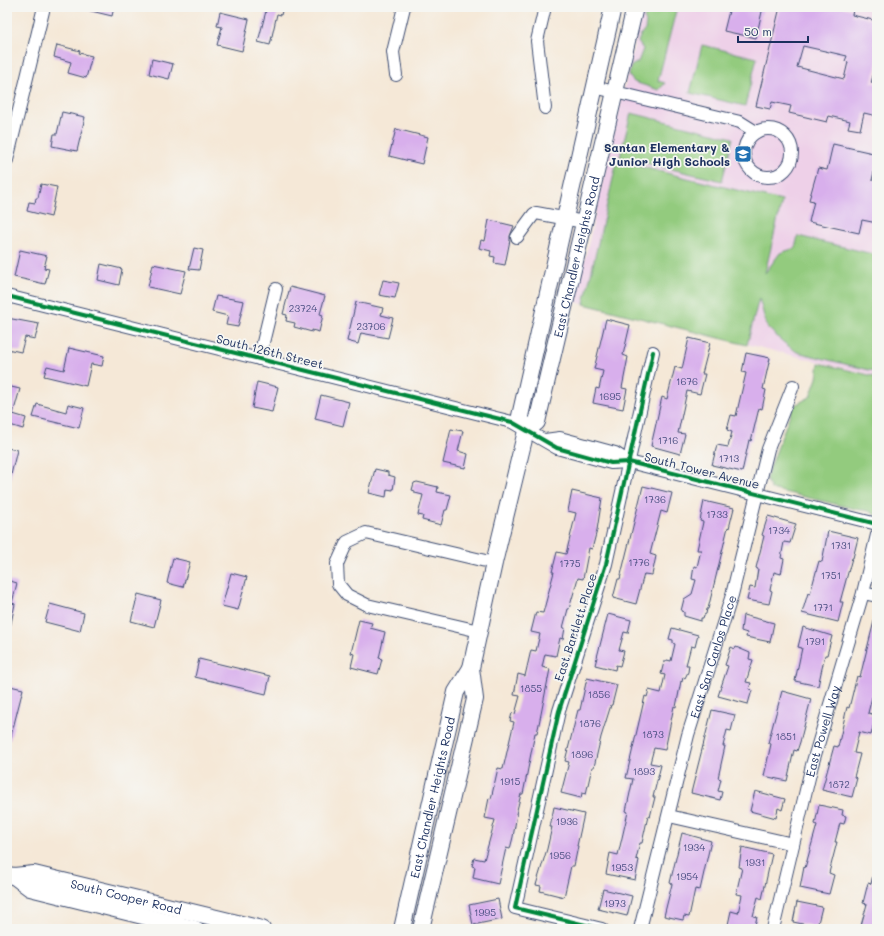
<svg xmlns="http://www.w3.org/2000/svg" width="884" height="936" font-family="Mali,sans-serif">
  <rect width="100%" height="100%" fill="#f6f6f2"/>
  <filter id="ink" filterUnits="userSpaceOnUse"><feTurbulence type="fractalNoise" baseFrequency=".025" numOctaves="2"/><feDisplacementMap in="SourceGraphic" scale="8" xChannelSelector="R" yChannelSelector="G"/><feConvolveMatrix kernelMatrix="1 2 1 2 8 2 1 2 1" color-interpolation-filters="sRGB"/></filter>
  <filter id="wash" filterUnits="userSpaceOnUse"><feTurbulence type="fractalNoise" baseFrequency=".012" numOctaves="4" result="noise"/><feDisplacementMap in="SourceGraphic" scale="16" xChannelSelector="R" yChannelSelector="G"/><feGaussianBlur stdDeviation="0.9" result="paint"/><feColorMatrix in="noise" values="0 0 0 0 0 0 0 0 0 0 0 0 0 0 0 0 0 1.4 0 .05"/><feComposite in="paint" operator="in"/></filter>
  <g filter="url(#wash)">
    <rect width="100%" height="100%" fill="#f5e8d7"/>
    <!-- built -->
    <path fill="#eed0e8" d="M643 7H877V376L575 302Z"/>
    <!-- green -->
    <path fill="#93cb7e" stroke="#577d6e" d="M649 7H677L658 81 665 83 659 90 634 82 629 76 631 66 638 62 643 49 638 42 641 34 645 30 646 22 644 18Z
      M702 45 757 58 745 106 690 93Z
      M631 113 733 138 722 181 620 157Z
      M617 161 782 201 765 273 780 253 795 248 798 236 877 255V372L797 352 783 342 767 327 759 298 747 345 584 304Z
      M819 363 877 377V516L869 511 856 509 771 489 766 479 793 406 810 397 817 378Z"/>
    <g id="blocks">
      <!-- building -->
      <path fill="#d8afec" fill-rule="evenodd" d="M87 7H114L112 16 87 10Z
        M260 7H283L281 15 277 14 270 45 258 42 266 11 260 10Z
        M730 7H763L756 38 724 31Z
        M780 7H841L853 10 852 15 877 21V62L871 83 877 84V116L864 113 860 130 848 128 850 121 829 116 827 122 789 113 791 106 772 102 770 109 756 106ZM803 46 847 56 845 61 848 62 844 79 797 67Z
        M220 12 249 19 242 51 217 45 222 27 217 26Z
        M57 45 80 51 79 53 92 56 86 78 68 73 71 62 54 57Z
        M152 59 173 64 169 79 149 74Z
        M62 112 85 117 77 151 52 146 54 134H57Z
        M396 129 428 137 422 164 389 156Z
        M833 144 877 154V160L872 180 877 181V223L862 220 859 233 809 222 814 201 809 200 818 168 827 170Z
        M41 184 57 187 51 217 27 211 29 202 35 203 36 198H38Z
        M489 220 514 226 510 236V240L505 265 494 263 495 257 490 256 491 251 479 248 481 240 485 241Z
        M194 248 203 250 199 270 189 269Z
        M20 250 47 256 44 268 49 269 45 284 14 277Z
        M101 264 122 269 119 285 98 280Z
        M153 264 186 271 180 294 148 287Z
        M383 280 399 283 395 298 379 295Z
        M290 287 325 296 320 314 323 315 319 332 312 330V332L294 327 295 323 286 321 287 315 283 314Z
        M216 296 244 301 238 327 226 325 228 316 212 312Z
        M356 302 383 308 381 315 393 318 388 338 361 333 358 344 347 341Z
        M7 318 39 324 35 339 25 337 21 352 7 349Z
        M606 319 630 325 623 355 628 357 622 388 627 389 623 409 593 403 596 388 599 389 603 371 594 369Z
        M689 338 710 343 702 374H705L700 394 687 391 678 433 685 434 680 454 651 446 662 397 667 399 675 367 682 369Z
        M69 348 104 356 102 366 91 364 86 386 44 376 47 366 64 370Z
        M746 353 770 358 763 389 766 390 762 409 759 408 751 441 749 440 742 472 712 465 717 445 728 447 732 432 727 430 731 415 736 416 746 373 742 372Z
        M257 382 278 387 272 412 252 408Z
        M7 386 20 389 13 414 26 418 23 429 10 425V429H7Z
        M321 395 349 402 343 426 315 419Z
        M37 404 66 412 68 404 84 408 79 428 33 417Z
        M451 429 463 431 458 451 468 454 465 468 443 463Z
        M7 448 17 450 10 479H7Z
        M375 469 388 472V475L395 477 393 490 387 489 386 497 369 493Z
        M417 482 438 487 437 492 451 495 447 510H445L441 525 422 520 423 516 418 515 423 495 415 493V491L412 490 414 483Z
        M643 486 672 493 667 513 661 511 650 554 656 556 652 575 644 574 636 604 613 598 618 579H620Z
        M572 491 602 498 597 530 592 549 589 548 583 579 578 578 569 609H568L563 628H565L563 639 560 638 556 656 545 654 542 667 550 669 539 724 537 733H535L523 794H521L516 814H517L513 837 510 849 506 848 498 884 473 878 475 867 472 866 474 858 484 860 495 820 485 818 489 798 491 799 498 768 503 769 514 722 510 721 512 713 515 714 520 696 514 695 518 674 525 676 531 650 536 651 540 634 531 632 536 612 543 613 554 572H552L557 552 566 554 576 513 568 511Z
        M704 501 734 508 729 528 728 527 708 609H707L706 614 704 615 703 618H701V621L684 616V612L681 611 684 599 692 594 696 580 692 579 694 566 697 567 701 550H697L703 522 700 521Z
        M768 516 796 524 790 543 784 542 781 558 784 559 781 574 774 572 770 590 772 591 769 604 747 600 750 587 755 588 758 569 756 568 764 536 762 535Z
        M828 531 858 538 853 558H852L840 602H843L838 622 802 613 808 593 810 594 819 561 822 562Z
        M173 558 190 562 183 587 167 583Z
        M231 573 247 577 238 610 222 606Z
        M7 580 17 583 12 603 15 604 10 628H7Z
        M138 594 161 600 154 627 131 621Z
        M50 604 84 613 80 631 45 622Z
        M608 614 631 620 628 633 624 632 619 650 624 651 620 666 616 665 615 670 595 665Z
        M743 615 774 623 770 642 746 637 747 633 741 631Z
        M359 620 372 623 370 628 385 632 379 658 382 659 378 674 351 667 354 654 351 653Z
        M874 621 877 622V698L872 697 868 713 876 715 871 735 859 732 854 753 860 754 854 777 857 778 852 797 822 790 834 746 838 747 847 707 849 708 857 676 860 677Z
        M803 627 832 636 827 655H825L818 686 795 681 802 648 798 647Z
        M672 628 698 635 695 647 691 646 686 665H689L688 672 685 678 683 677 682 682 681 681 676 707 674 706 665 750 654 748 650 763 661 765 653 797H655L650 817 648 816 642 843H640L636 859 639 860 635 880 606 874 610 853 618 855 628 812 626 811 633 779 626 778 645 696 647 697 649 690 661 693 665 675 661 674 664 662H666L667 660 671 661 675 644 673 643V640L669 639Z
        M731 647 735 649 736 647 750 653 749 659 753 660 746 682 751 683 749 689 752 690 748 704 718 696 728 666 725 665Z
        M199 659 270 676 266 694 195 677Z
        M587 678 617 685 612 705H611L601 737 594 767H592L586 794 582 793 581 798 561 793 569 762 565 761 578 710H580Z
        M10 686 23 689 10 740 7 739V697Z
        M782 691 811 699 800 742 797 751 794 750 787 781 764 776 771 744 768 743Z
        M712 710 735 715 731 731 727 730 723 746H725L718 778 721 779 718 791 722 792 720 800 691 793Z
        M755 791 785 799 782 810 778 808 776 818 750 811Z
        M819 805 843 810 842 815 846 816 844 824 840 823 835 842H837L829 873 834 875 829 894 800 888 804 867 805 868 817 825 815 824Z
        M554 807 584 814 577 846H578L574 866H571L564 897 540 891 541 886 536 885 547 849 552 827H550Z
        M682 833 711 841 700 890 695 889 689 917 684 916 683 920 664 916 672 884 670 883Z
        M742 847 772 854 762 899 758 897 753 916 757 917 754 929H727L731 911 738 913 742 895 736 894 742 868 739 867Z
        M874 870 877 871V929H860L867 904 863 903 868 883 871 884Z
        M603 889 632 896 627 916 598 909Z
        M498 899 502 919 473 925 469 905Z
        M797 902 822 907 817 927 793 922Z"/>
    </g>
  </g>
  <g filter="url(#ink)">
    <use href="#blocks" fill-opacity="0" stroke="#3c4b70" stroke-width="1"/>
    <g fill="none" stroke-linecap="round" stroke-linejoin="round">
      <!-- minor casing -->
      <g stroke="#3c4b70" stroke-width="14">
        <g id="minor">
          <path d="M396 75 393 52 404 7"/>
          <path d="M594 87 740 122 756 132"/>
          <path d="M545 108 537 41 545 7"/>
          <circle cx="768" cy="153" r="24"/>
          <path d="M7 160 44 7"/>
          <path d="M517 237 534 214 536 213 584 222"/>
          <path d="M7 296 512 422 557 448 611 463 629 462 877 524"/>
          <path d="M259 359 276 289"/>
          <path d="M545 440 560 438 615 453 629 462"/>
          <path d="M863 593 877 596"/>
          <path d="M479 631 367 605 347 595 338 584 337 564 347 542 366 533 494 563"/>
          <path d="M669 816 793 844"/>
          <path d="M602 929 515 908 559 711 606 564 653 352"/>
          <path id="s1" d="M640 929 688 735 732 595 768 449 793 386"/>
          <path id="s2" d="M773 929 812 765 863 593 877 535"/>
        </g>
      </g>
      <!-- major casing -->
      <g stroke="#3c4b70" stroke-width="18">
        <g id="major">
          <path id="s3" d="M526 431 537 422 635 7"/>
          <path id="s4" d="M7 875 14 876 34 874 262 929"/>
          <path d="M14 876 30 888 195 929"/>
          <path id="s5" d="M402 929 456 692 471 668"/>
          <path d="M421 929 475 699 471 668 494 563 526 431 520 416 613 7"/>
        </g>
      </g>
      <!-- minor -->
      <use href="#minor" stroke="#fff" stroke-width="12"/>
      <!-- major -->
      <use href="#major" stroke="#fff" stroke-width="16"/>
      <!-- cycleway casing -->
      <g stroke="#f6f6f2" stroke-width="6">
        <path id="cycleway" d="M7 296 512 422 557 448 611 463 629 462 877 524
          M602 929 515 908 559 711 606 564 653 352"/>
      </g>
      <!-- cycleway -->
      <use href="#cycleway" stroke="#00873e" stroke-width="4"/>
    </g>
  </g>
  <!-- icons -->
  <defs>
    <g id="school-square" transform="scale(0.9)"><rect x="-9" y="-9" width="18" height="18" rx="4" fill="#1f6fb2" stroke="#f6f6f2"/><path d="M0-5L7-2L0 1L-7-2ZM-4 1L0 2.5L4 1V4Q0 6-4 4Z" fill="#fff"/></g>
  </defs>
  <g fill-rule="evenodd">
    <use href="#school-square" x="743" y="154"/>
  </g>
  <g text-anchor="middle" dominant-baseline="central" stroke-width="3.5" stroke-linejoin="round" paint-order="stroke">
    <!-- number labels -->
    <g font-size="10" fill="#4a4f82">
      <text x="303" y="308">23724</text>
      <text x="371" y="326">23706</text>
      <text x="687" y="381">1676</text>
      <text x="610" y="396">1695</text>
      <text x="668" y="440">1716</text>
      <text x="729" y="458">1713</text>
      <text x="655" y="499">1736</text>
      <text x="717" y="514">1733</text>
      <text x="779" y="530">1734</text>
      <text x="841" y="545">1731</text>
      <text x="639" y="562">1776</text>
      <text x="570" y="563">1775</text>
      <text x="831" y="575">1751</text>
      <text x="823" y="607">1771</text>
      <text x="815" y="641">1791</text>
      <text x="531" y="688">1855</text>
      <text x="599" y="694">1856</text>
      <text x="590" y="723">1876</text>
      <text x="653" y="734">1873</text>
      <text x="786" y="736">1851</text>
      <text x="582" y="754">1896</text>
      <text x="644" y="771">1893</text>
      <text x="510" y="781">1915</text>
      <text x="839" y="784">1872</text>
      <text x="567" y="821">1936</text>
      <text x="694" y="847">1934</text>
      <text x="560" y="855">1956</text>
      <text x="755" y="862">1931</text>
      <text x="622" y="867">1953</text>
      <text x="687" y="876">1954</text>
      <text x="615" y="903">1973</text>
      <text x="485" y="912">1995</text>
    </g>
    <!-- poi labels -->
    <g font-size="12" font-weight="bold" fill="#1b2f5e" stroke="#f6f6f2" text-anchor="end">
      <text x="730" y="147">Santan Elementary &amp;<tspan x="730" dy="14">Junior High Schools</tspan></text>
    </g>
    <!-- street labels -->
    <g font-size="12" fill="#1b2f5e" stroke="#f6f6f2">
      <text stroke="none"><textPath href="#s3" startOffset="184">East Chandler Heights Road</textPath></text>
      <text transform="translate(270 351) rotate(14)">South 126th Street</text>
      <text transform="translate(702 470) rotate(14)">South Tower Avenue</text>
      <text transform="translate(575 627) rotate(-72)">East Bartlett Place</text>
      <text stroke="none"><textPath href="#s1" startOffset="282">East San Carlos Place</textPath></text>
      <text stroke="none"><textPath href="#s2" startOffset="204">East Powell Way</textPath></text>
      <text stroke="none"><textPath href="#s5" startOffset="135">East Chandler Heights Road</textPath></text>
      <text stroke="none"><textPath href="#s4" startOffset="122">South Cooper Road</textPath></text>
    </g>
  </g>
  <!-- margin -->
  <rect width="884" height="936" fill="none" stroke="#f6f6f2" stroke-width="24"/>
  <!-- scale -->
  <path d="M738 36v6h70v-6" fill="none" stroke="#1b2f5e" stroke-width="2"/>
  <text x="744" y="36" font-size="12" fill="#1b2f5e" stroke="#f6f6f2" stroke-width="3" paint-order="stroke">50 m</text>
</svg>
